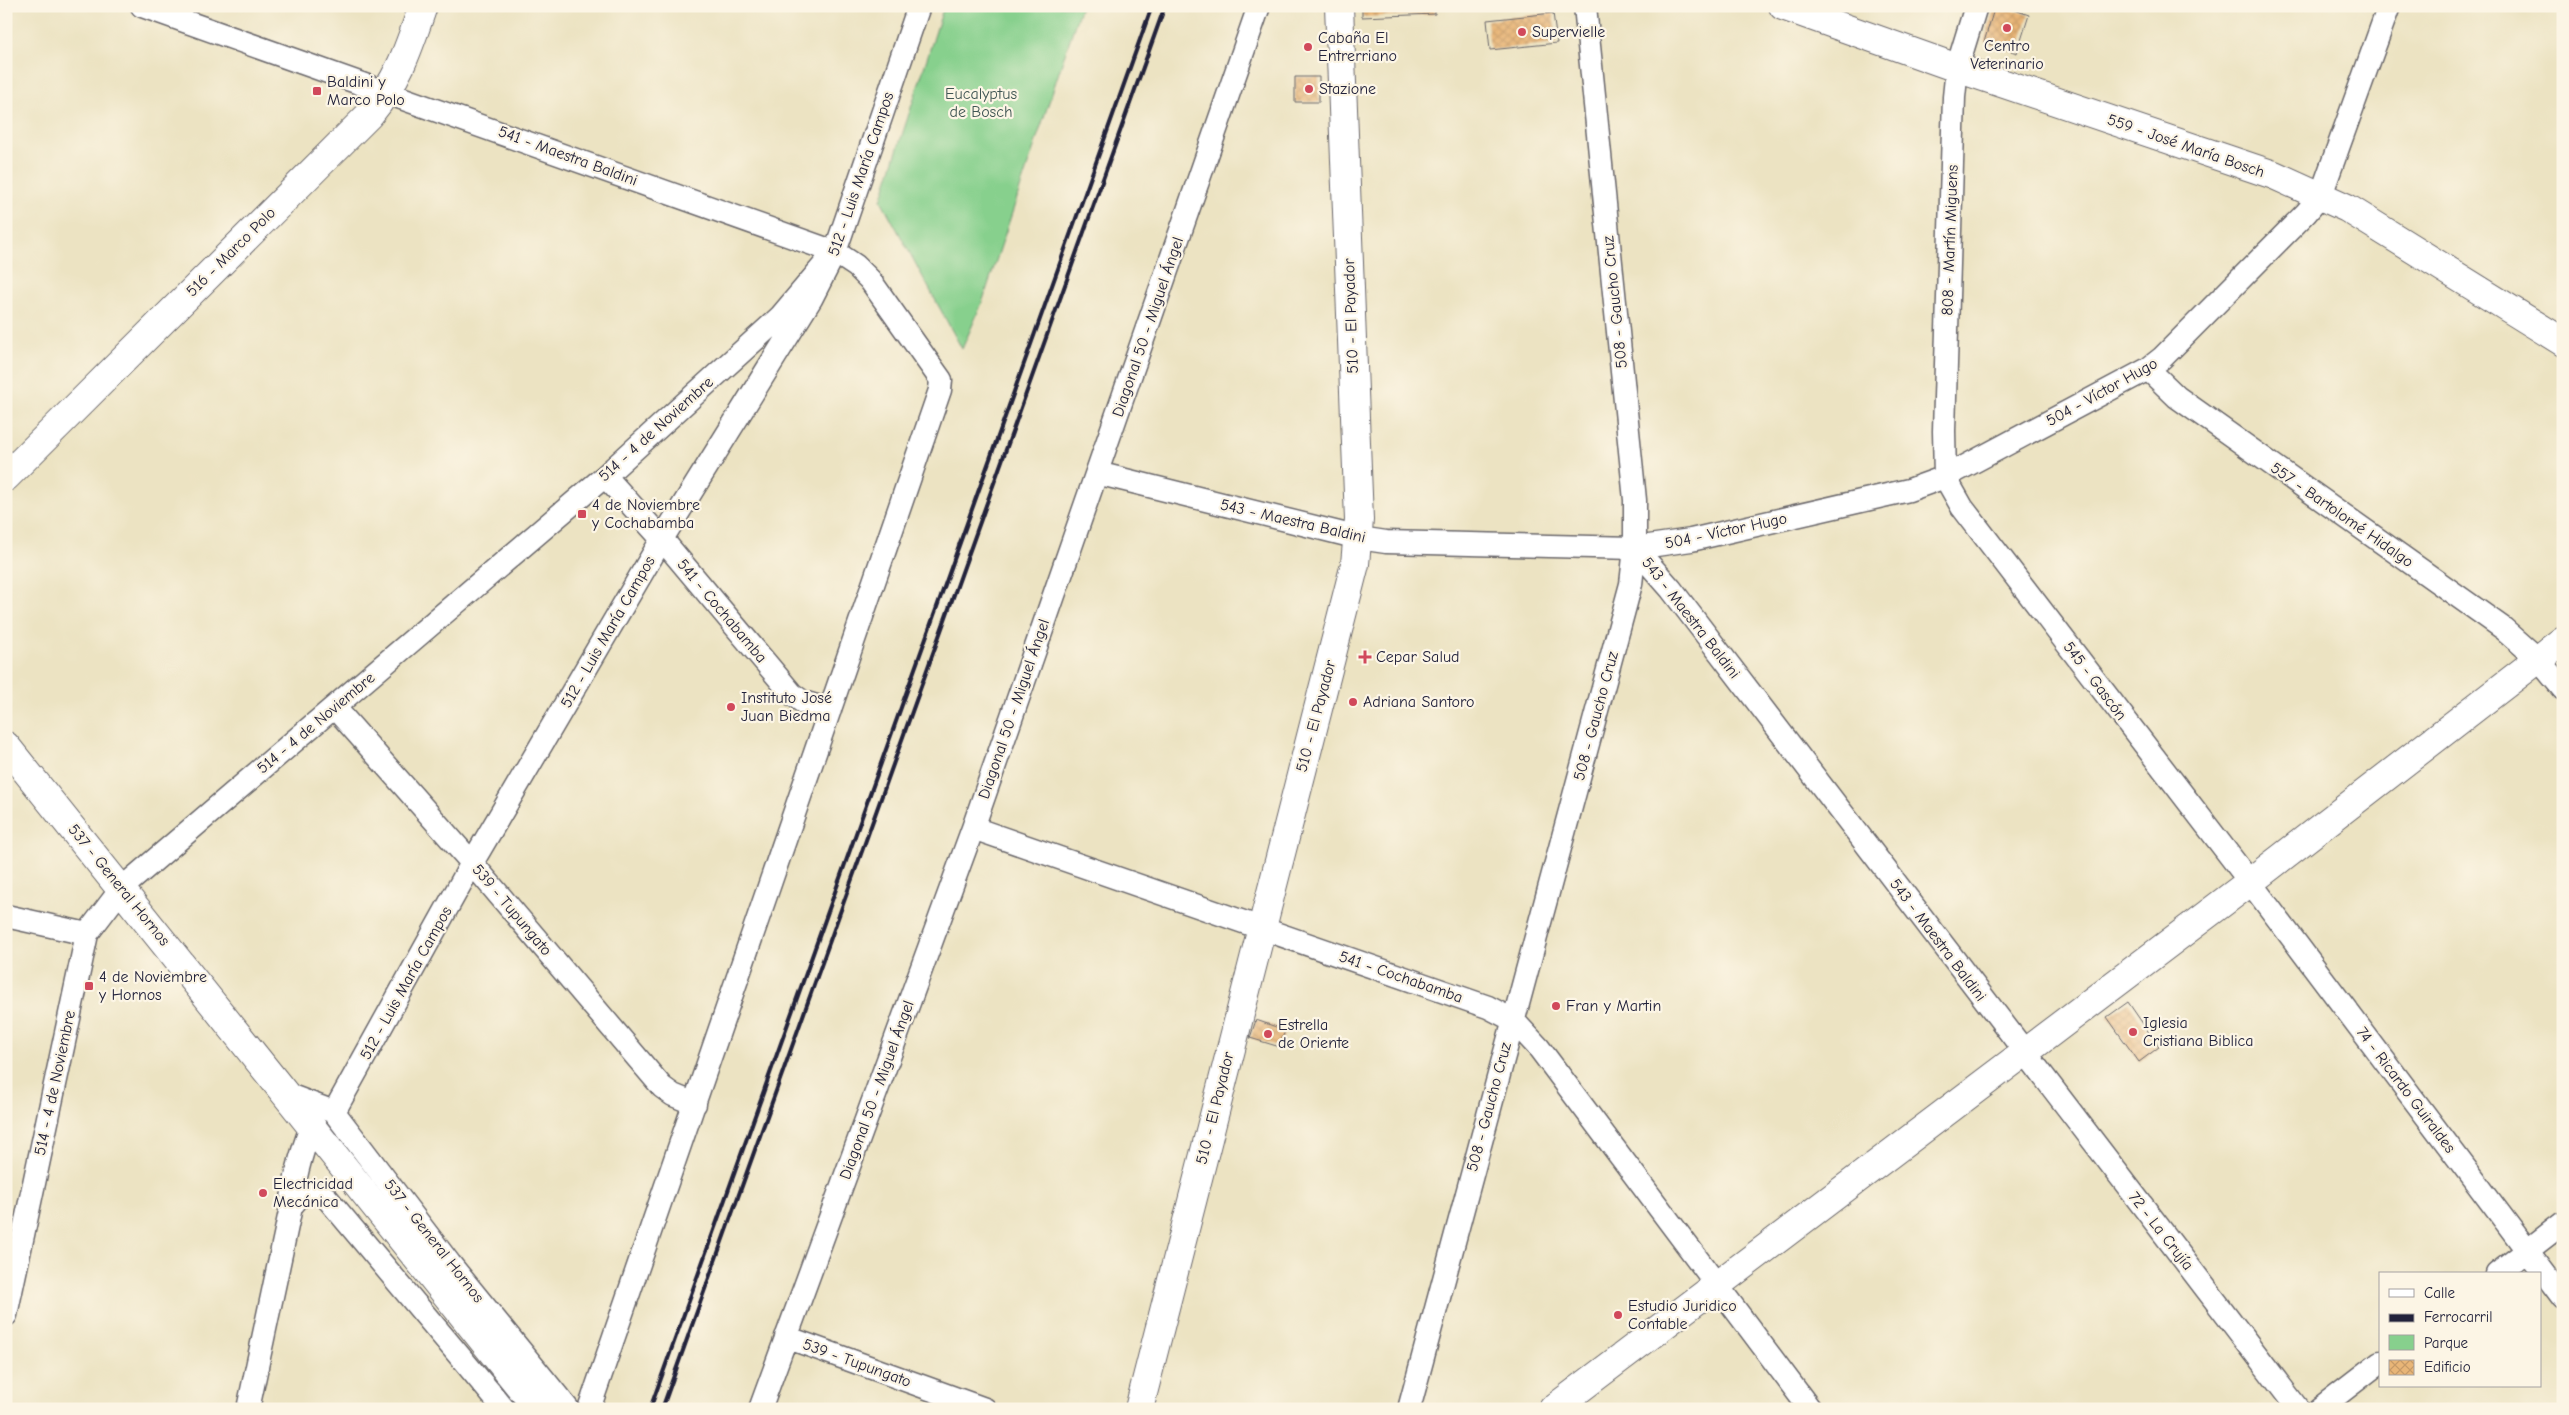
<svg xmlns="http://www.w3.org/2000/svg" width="2569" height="1415" font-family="'Comic Neue',sans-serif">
  <defs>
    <pattern id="building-cross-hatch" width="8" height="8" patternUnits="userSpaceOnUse" patternTransform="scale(1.25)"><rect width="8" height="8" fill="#e8b577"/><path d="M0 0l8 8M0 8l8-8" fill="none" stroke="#c79b68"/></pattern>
  </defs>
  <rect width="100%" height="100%" fill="#fcf5e5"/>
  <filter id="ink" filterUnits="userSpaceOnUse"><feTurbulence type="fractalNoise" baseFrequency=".02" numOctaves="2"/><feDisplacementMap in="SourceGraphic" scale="10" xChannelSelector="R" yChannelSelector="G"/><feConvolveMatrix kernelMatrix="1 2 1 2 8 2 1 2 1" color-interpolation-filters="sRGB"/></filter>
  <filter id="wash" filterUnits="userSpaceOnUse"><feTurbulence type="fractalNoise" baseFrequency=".0096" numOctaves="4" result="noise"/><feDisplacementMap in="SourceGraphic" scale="20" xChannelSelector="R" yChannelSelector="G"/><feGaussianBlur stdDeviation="1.12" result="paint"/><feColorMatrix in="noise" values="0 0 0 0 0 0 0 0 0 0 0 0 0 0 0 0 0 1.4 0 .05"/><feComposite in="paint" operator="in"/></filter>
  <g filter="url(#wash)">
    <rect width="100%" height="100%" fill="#ece3c2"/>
    <!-- green -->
    <path fill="#87d08d" stroke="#547964" d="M944 6H1081L982 303 962 349 881 200Z"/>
    <g id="blocks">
      <!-- building -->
      <path fill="url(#building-cross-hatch)" d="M1362 6H1435V14L1362 17Z
        M1995 6H2003L2029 15 2017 53 1984 42Z
        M1553 13 1557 43 1490 50 1487 20Z
        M1295 77H1319V102H1295Z
        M2128 1002 2159 1047 2139 1062 2107 1017Z
        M1256 1020 1285 1030 1280 1047 1250 1038Z"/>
    </g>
  </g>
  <g filter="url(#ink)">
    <use href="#blocks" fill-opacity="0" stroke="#69666a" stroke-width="1"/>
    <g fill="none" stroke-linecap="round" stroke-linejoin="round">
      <!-- minor casing -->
      <g stroke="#69666a" stroke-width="25">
        <path id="minor" d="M142 6 835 252 856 266 870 280 941 380 940 390 589 1409
          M1976 6 1957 68 1954 97 1944 431 1945 477 1962 507 2250 882 2563 1298
          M2148 369 2177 397 2504 629 2538 659 2563 689
          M1097 473 1359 538 1386 542 1635 548 1691 540 1909 490 1945 477 2148 369 2162 358 2306 213 2321 195 2389 6
          M605 476 662 539 792 694 803 702 830 710
          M1635 548 1671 589 2298 1409
          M335 708 472 863 662 1087 673 1095 695 1104
          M973 828 1488 1007 1513 1020 1539 1048 1810 1409
          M6 916 87 934
          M286 1094 334 1112 450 1264 568 1409
          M334 1112 472 863 662 539 811 299 835 252 919 6
          M291 1207C301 1192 311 1188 327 1198L504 1409
          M2497 1274 2563 1223
          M6 1315 87 934 122 888 605 476 780 317 835 252
          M786 1337 985 1409
          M248 1409 291 1207C294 1178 301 1154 311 1127
          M760 1409 973 828 1259 6
          M1409 1409 1631 584 1635 548V500L1585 6
          M2319 1409 2380 1362"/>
      </g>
      <!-- tertiary casing -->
      <g stroke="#69666a" stroke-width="30">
        <path id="tertiary" d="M1783 6 1957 68 2274 175 2347 208 2563 342
          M6 477 369 115C399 79 408 50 423 6
          M6 746 538 1409
          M1139 1409 1355 564 1359 520 1339 6"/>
      </g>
      <!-- secondary casing -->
      <g stroke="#69666a" stroke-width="30">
        <path id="secondary" d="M1553 1409 2250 882 2563 640"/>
      </g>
      <!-- minor -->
      <use href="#minor" stroke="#fff" stroke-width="22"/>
      <!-- tertiary -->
      <use href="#tertiary" stroke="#fff" stroke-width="28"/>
      <!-- secondary -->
      <use href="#secondary" stroke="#fff" stroke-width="28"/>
      <!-- rail -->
      <path stroke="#22223b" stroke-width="4" d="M650 1409 1152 6
        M662 1409 1165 6"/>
    </g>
  </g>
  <!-- markers -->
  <g fill="#d1495b" stroke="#fcf5e5" stroke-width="2">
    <circle cx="2007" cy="28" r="5"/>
    <circle cx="1522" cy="32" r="5"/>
    <circle cx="1308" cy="47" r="5"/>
    <circle cx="1309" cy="89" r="5"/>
    <rect x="312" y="86" width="10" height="10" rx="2.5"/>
    <rect x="577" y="509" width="10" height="10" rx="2.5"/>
    <path d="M1362.5 649.5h5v5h5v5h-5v5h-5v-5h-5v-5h5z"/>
    <circle cx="1353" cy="702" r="5"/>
    <circle cx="731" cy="707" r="5"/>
    <rect x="84" y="981" width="10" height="10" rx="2.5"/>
    <circle cx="1556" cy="1006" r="5"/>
    <circle cx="2133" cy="1032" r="5"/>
    <circle cx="1268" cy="1034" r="5"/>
    <circle cx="263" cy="1193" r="5"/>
    <circle cx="1618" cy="1315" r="5"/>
  </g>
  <g text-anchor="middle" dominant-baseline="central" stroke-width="4.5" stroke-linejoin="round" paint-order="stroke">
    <!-- poi labels -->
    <g font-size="16" fill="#22223b" stroke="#fcf5e5" text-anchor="start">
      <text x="1532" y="32">Supervielle</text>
      <text x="1318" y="38">Cabaña El<tspan x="1318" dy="18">Entrerriano</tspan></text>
      <text x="2007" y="46" text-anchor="middle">Centro<tspan x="2007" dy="18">Veterinario</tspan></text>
      <text x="327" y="82">Baldini y<tspan x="327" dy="18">Marco Polo</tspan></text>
      <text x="1319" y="89">Stazione</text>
      <text x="592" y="505">4 de Noviembre<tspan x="592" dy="18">y Cochabamba</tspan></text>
      <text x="1376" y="657">Cepar Salud</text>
      <text x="741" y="698">Instituto José<tspan x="741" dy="18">Juan Biedma</tspan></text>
      <text x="1363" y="702">Adriana Santoro</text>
      <text x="99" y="977">4 de Noviembre<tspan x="99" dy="18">y Hornos</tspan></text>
      <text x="1566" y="1006">Fran y Martin</text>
      <text x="2143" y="1023">Iglesia<tspan x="2143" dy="18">Cristiana Biblica</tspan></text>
      <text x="1278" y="1025">Estrella<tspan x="1278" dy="18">de Oriente</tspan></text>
      <text x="273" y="1184">Electricidad<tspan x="273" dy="18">Mecánica</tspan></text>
      <text x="1628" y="1306">Estudio Juridico<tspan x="1628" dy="18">Contable</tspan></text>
    </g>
    <!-- park labels -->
    <g font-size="16" fill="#405654" stroke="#fcf5e5">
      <text x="981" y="94">Eucalyptus<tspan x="981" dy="18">de Bosch</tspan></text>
    </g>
    <!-- street labels -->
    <g font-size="16" fill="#22223b" stroke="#fcf5e5">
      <text transform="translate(2186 146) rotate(19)">559 - José María Bosch</text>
      <text transform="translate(568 156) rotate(20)">541 - Maestra Baldini</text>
      <text transform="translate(861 174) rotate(-71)">512 - Luis María Campos</text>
      <text transform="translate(1950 240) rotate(-88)">808 - Martín Miguens</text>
      <text transform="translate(231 252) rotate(-45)">516 - Marco Polo</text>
      <text transform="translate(1615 302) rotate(-96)">508 - Gaucho Cruz</text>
      <text transform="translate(1351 316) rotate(-92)">510 - El Payador</text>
      <text transform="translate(1148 327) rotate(-71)">Diagonal 50 - Miguel Ángel</text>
      <text transform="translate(2102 392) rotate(-29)">504 - Víctor Hugo</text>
      <text transform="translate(656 429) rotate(-42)">514 - 4 de Noviembre</text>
      <text transform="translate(2342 515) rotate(35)">557 - Bartolomé Hidalgo</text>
      <text transform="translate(1293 521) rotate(13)">543 - Maestra Baldini</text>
      <text transform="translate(1726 531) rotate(-12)">504 - Víctor Hugo</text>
      <text transform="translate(722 611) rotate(50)">541 - Cochabamba</text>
      <text transform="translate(1691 618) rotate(52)">543 - Maestra Baldini</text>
      <text transform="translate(608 632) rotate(-60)">512 - Luis María Campos</text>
      <text transform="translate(2095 681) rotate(53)">545 - Gascón</text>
      <text transform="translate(1014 709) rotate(-71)">Diagonal 50 - Miguel Ángel</text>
      <text transform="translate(1316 716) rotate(-75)">510 - El Payador</text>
      <text transform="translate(1596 716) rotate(-75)">508 - Gaucho Cruz</text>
      <text transform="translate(316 723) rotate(-40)">514 - 4 de Noviembre</text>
      <text transform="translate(119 885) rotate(51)">537 - General Hornos</text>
      <text transform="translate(512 910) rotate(50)">539 - Tupungato</text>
      <text transform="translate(1938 940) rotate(53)">543 - Maestra Baldini</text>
      <text transform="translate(1401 977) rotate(19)">541 - Cochabamba</text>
      <text transform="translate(406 983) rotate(-61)">512 - Luis María Campos</text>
      <text transform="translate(55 1083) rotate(-78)">514 - 4 de Noviembre</text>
      <text transform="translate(877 1090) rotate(-70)">Diagonal 50 - Miguel Ángel</text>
      <text transform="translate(2406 1090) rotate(53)">74 - Ricardo Guiraldes</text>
      <text transform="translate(1489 1107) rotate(-75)">508 - Gaucho Cruz</text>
      <text transform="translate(1215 1108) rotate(-76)">510 - El Payador</text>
      <text transform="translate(2161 1231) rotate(52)">72 - La Crujía</text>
      <text transform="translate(434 1241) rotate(52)">537 - General Hornos</text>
      <text transform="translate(857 1363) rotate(20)">539 - Tupungato</text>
    </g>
  </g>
  <!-- margin -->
  <rect width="2569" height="1415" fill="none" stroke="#fcf5e5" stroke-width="25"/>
  <!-- legend -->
  <rect x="2379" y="1272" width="162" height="115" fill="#fcf5e5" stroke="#a5a1a1"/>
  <rect x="2389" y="1289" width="25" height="8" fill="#ffffff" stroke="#a5a1a1"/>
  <text x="2424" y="1298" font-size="15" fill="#22223b">Calle</text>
  <rect x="2389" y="1314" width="25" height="8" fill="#22223b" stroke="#a5a1a1"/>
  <text x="2424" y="1322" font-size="15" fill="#22223b">Ferrocarril</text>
  <rect x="2389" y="1335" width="25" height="15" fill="#87d08d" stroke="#a5a1a1"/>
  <text x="2424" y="1348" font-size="15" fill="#22223b">Parque</text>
  <rect x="2389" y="1360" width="25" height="15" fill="url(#building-cross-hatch)" stroke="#a5a1a1"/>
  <text x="2424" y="1372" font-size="15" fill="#22223b">Edificio</text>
</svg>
